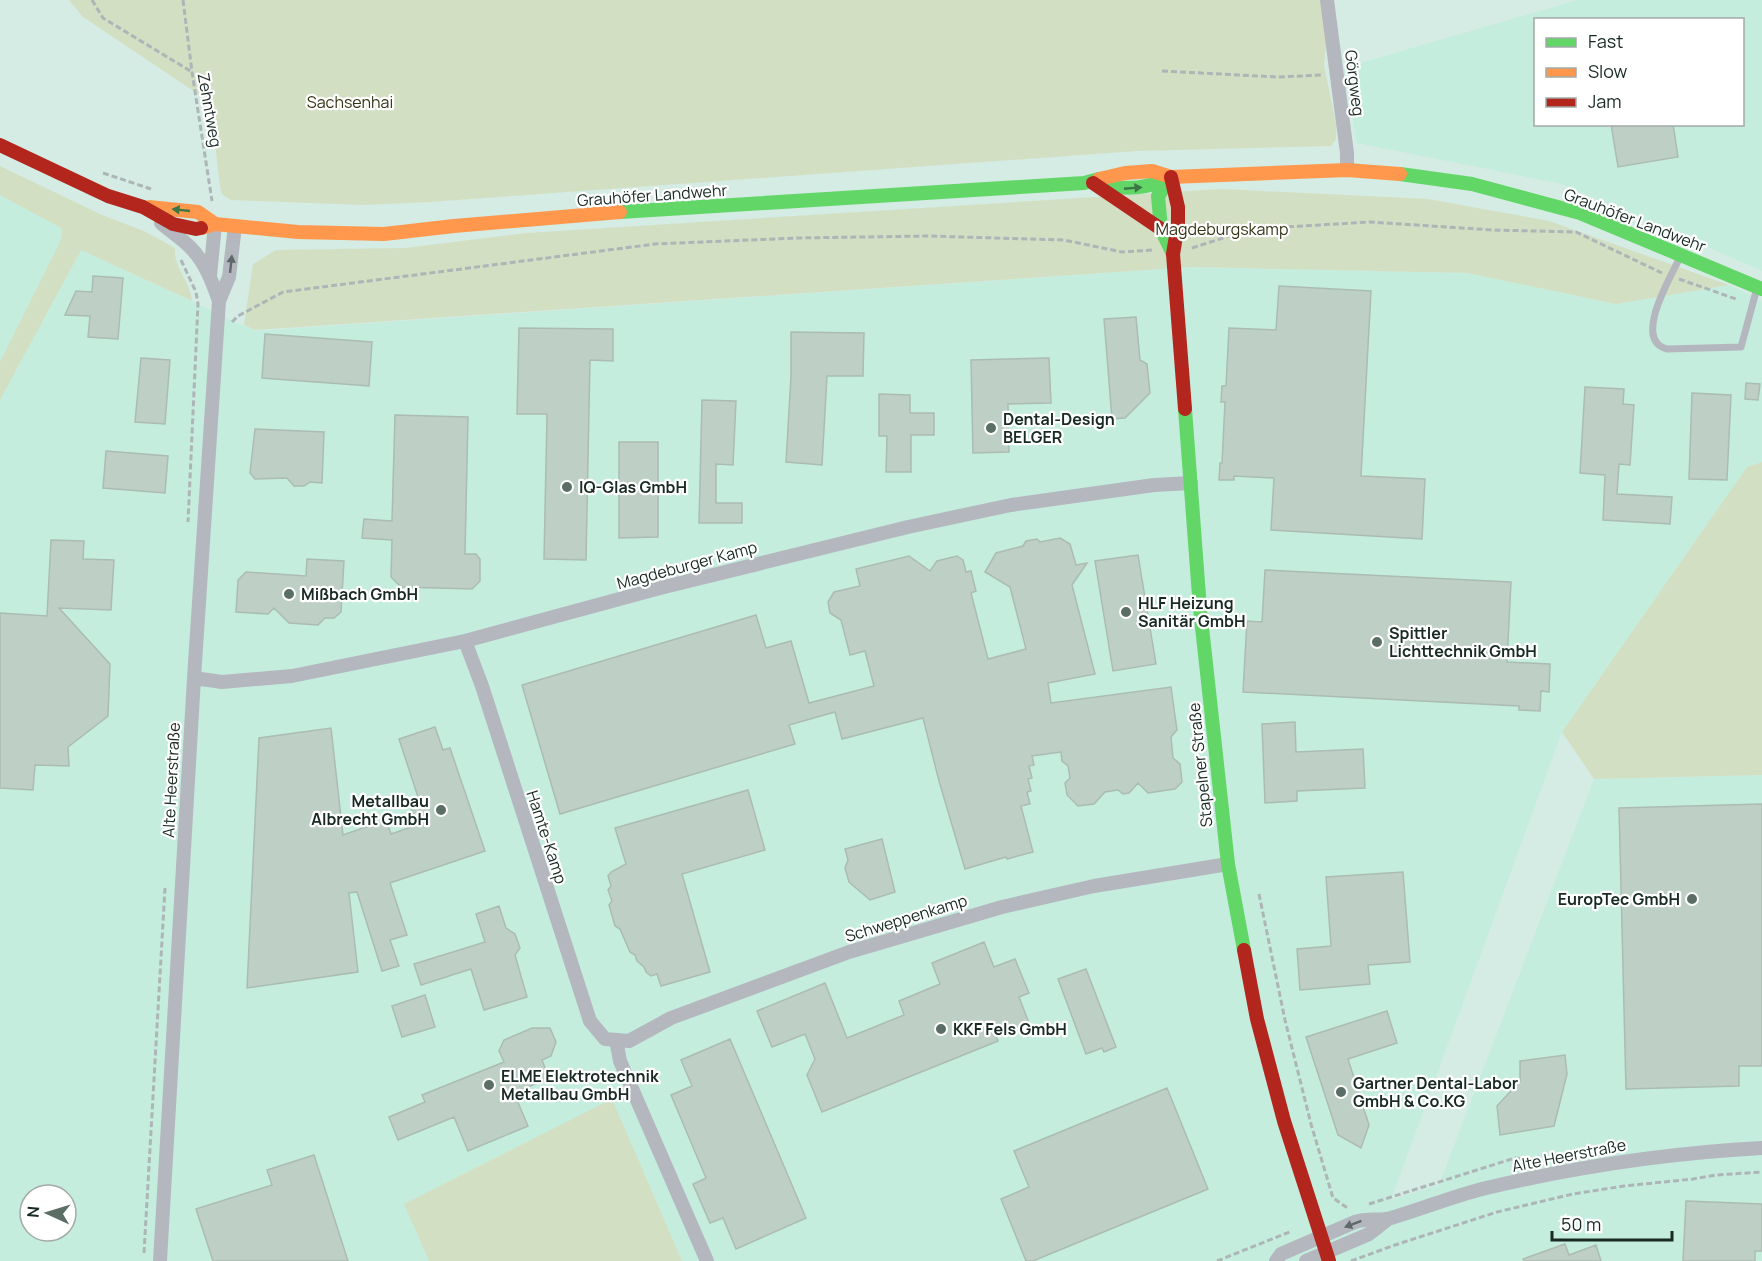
<svg xmlns="http://www.w3.org/2000/svg" width="1762" height="1261" font-family="Manrope,sans-serif">
  <rect width="100%" height="100%" fill="#d4ece3"/>
  <!-- built -->
  <path fill="#c5edde" fill-rule="evenodd" d="M1578 0H1762V271L1562 184 1357 143 1343 68ZM1536 20H1742V124H1536Z
    M0 166 41 187 82 250 255 331 1192 267 1467 273 1616 304 1729 285 1762 301V462L1747 467 1562 732 1391 1200 1439 1185 1594 779 1762 775V1261H0ZM30 1195H66V1231H30Z"/>
  <!-- green -->
  <path fill="#d3dfc3" d="M69 0H1324L1330 47H1326L1324 65 1336 125V139L1331 146 1137 151 429 202 363 205 231 200 222 194 220 186 210 102 83 17Z
    M0 166 102 215 144 231 175 248C174 271 190 279 192 301L81 250 0 400V362L60 242 62 234 61 228 0 195Z
    M1222 189 1428 199 1549 221 1729 285 1616 304 1467 273 1192 267 255 330 244 325 253 264 276 250 405 248 527 233Z
    M1762 462V775L1594 779 1562 732 1747 467Z
    M612 1099 682 1261H429L404 1204Z"/>
  <!-- building -->
  <path fill="#becfc5" stroke="#abbcb3" stroke-width="1.5" d="M1611 124H1673L1678 157 1618 167Z
    M93 276 123 278 118 339 88 337 90 316 65 315 76 291 92 292Z
    M1279 286 1371 291 1361 476 1425 479 1422 539 1271 530 1274 478 1234 476V480H1219L1220 463H1222L1225 402H1221L1222 386H1226L1229 328 1276 330Z
    M1136 317 1140 360 1147 364 1150 393 1125 418 1112 419 1104 319Z
    M519 328 613 329V361L590 360 586 560 544 559 547 414H517Z
    M791 332 864 333 863 376H827L822 465 786 462 791 376Z
    M265 334 372 342 369 386 262 378Z
    M141 358 170 360 165 424 135 422Z
    M1049 358 1051 403 1008 404 1009 452 973 453 971 360Z
    M1746 383 1760 384 1758 400 1745 399Z
    M1585 387 1624 389 1623 404 1634 405 1630 465 1619 464 1617 494 1672 497 1670 524 1603 520 1605 475 1580 473Z
    M1692 393 1731 395 1727 480 1689 479Z
    M879 394 910 395V413H934V435H911V472H886L887 436H879Z
    M702 400 736 401 733 465 716 464V503H742V523H699Z
    M395 415 468 417 465 554H476L480 559V581L472 589 401 587 391 577 392 540 362 538 364 519 392 521Z
    M255 429 324 432 322 483 310 482 304 486H294L287 478 255 479 250 473Z
    M619 442H658V537L619 538Z
    M106 451 168 456 165 493 103 488Z
    M1060 538 1070 544 1076 565 1087 563 1072 585 1095 674 1048 683 1051 703 1171 687 1177 730 1171 737 1173 758 1180 764 1182 782 1175 789 1148 793 1138 783 1129 793 1123 794 1118 790 1105 792 1094 804 1078 806 1067 795 1065 783 1070 778 1068 766 1062 761 1061 752 1032 756 1034 765 1029 766 1032 778 1028 779 1031 791 1027 792 1030 804 1021 806 1033 852 1007 859 1006 857 965 869 939 781 923 718 842 739 835 712 789 725 795 744 560 814 522 685 756 615 766 648 791 641 809 703 874 686 865 651 850 655 841 620 830 613 828 602 834 592 860 586 856 569 909 556 930 571 937 561 957 556 963 560 966 572 971 571 976 591 971 593 988 659 1026 649 1010 587 985 572 996 553 1023 546 1026 541 1037 539 1040 542Z
    M51 540 84 541 83 559 114 560 111 610 59 608 110 664 108 716 68 747 69 766 35 765 33 790 0 788V613L47 616Z
    M1138 555 1156 664 1113 671 1095 561Z
    M307 559 344 561 341 612 334 618H325L318 625 289 623 274 608 268 614 236 612 238 580 246 572 306 576Z
    M1265 570 1511 582 1507 662 1550 664 1549 692 1541 691 1540 711 1519 710V706L1243 692 1247 621 1262 622Z
    M1295 722 1296 752 1363 749 1365 788 1297 791V801L1265 803 1262 724Z
    M435 727 443 750 450 748 485 851 390 883 407 935 390 940 399 966 382 971 357 892 349 893 358 972 247 988 259 738 331 728 343 835 386 820 391 834 417 825 408 800 418 797 399 739Z
    M748 790 765 850 682 874 710 972 661 986 657 974 651 976 646 972 644 967 637 961 635 955 630 952 620 929 615 926 609 905 612 901 608 890 611 886 608 876 611 872 626 864 615 828Z
    M1762 804V1066H1739V1086L1626 1089 1619 808Z
    M882 839 895 892 870 900 849 882 845 868 848 860 845 849Z
    M1403 872 1410 962 1368 965 1370 984 1300 990 1297 949 1331 946 1326 877Z
    M499 906 506 928 515 934 520 948 515 955 527 997 484 1010 471 969 421 985 414 964 485 942 476 914Z
    M984 942 994 967 1015 959 1029 993 1019 997 1029 1023 996 1036 998 1041 822 1112 807 1075 815 1059 805 1034 772 1047 757 1011 825 983 847 1038 904 1015 899 1001 940 984 932 963Z
    M1086 969 1116 1047 1104 1052 1102 1048 1086 1054 1058 979Z
    M425 995 435 1027 402 1037 392 1006Z
    M1387 1011 1397 1043 1348 1059 1369 1125 1361 1148 1338 1135 1306 1037Z
    M532 1028H550L556 1042 551 1056 542 1060 549 1078 514 1093 528 1126 468 1151 454 1117 398 1140 389 1117 425 1102 422 1095 504 1062 499 1051 504 1040Z
    M730 1039 806 1218 736 1249 723 1218 710 1223 693 1184 706 1178 671 1095 692 1086 681 1060Z
    M1565 1055 1567 1074 1554 1126 1500 1135 1497 1106 1520 1081V1061Z
    M1167 1088 1208 1189 1033 1261H1026L1001 1199 1029 1187 1014 1151Z
    M314 1155 348 1261H213L196 1209 272 1185 267 1170Z
    M1686 1201 1762 1204V1251H1755V1261H1683Z
    M1565 1244 1569 1255 1596 1245 1601 1261H1524L1523 1259Z"/>
  <g fill="none" stroke-linecap="round" stroke-linejoin="round">
    <!-- path -->
    <path stroke="#adb5b7" stroke-width="3" stroke-dasharray="6 3" stroke-linecap="butt" d="M92 0 103 18 192 72
      M183 0 192 72 212 201
      M1162 71 1278 77 1323 75
      M103 173 151 189
      M1192 248 1251 229 1370 222 1493 230 1576 232 1662 273
      M181 260 196 292 198 304 188 522
      M1679 279 1736 299
      M232 322 238 316 283 292 655 244 797 238 928 236 1064 240 1122 252 1153 250
      M1259 894 1285 1020 1311 1124 1333 1198 1349 1209
      M1369 1204 1515 1158 1538 1161
      M144 1253 165 888
      M1217 1261 1292 1231
      M1351 1261 1395 1245 1497 1212 1573 1194 1624 1186 1693 1179 1716 1175 1762 1172"/>
    <!-- lane -->
    <path stroke="#b5b7bf" stroke-width="7" d="M1680 257C1671 277 1632 340 1667 349L1741 347 1757 288"/>
    <!-- street -->
    <path stroke="#b5b7bf" stroke-width="14" d="M1327 0 1347 153V170
      M161 223C170 231 181 238 190 247 205 262 212 281 219 301
      M210 276 215 224
      M465 641 482 686 590 1021 605 1039 629 1041 671 1018 849 952 1002 907 1094 886 1228 864
      M194 678 222 682 292 676 465 641 660 588 908 527 1011 505 1154 485 1191 483
      M616 1040 620 1061 707 1261
      M160 1261 194 678 219 301 229 277 235 226
      M1276 1261 1281 1254 1355 1222C1367 1218 1379 1221 1391 1218 1422 1209 1451 1197 1482 1189 1574 1167 1668 1153 1762 1148
      M1306 1261 1369 1234 1388 1219"/>
    <!-- fast -->
    <path stroke="#63d668" stroke-width="14" d="M1400 174 1472 184 1580 213 1762 289
      M1171 177 1158 196 1161 229 1173 254
      M1102 185C1128 190 1147 189 1171 177
      M620 212 1084 183 1099 179
      M1185 409 1200 609 1228 864 1244 950"/>
    <!-- slow -->
    <path stroke="#ff974d" stroke-width="14" d="M1099 179 1125 173 1152 171 1171 177 1347 170 1400 174
      M149 207 198 212 215 224
      M201 228 215 224 298 232 384 234 454 226 620 212"/>
    <!-- jam -->
    <path stroke="#b3261e" stroke-width="14" d="M0 145 108 196 143 207 173 224 196 229 201 228
      M1171 177 1178 207V224L1173 254 1185 409
      M1093 183 1161 229
      M1244 950 1257 1019 1284 1121 1329 1261"/>
  </g>
  <!-- one-way arrows -->
  <defs><path id="oneway-solid" d="M-6-.8H1V-3.2L6.5 0L1 3.2V.8H-6Z" transform="scale(1.5)"/></defs>
  <g fill="#3a7742">
    <use href="#oneway-solid" transform="translate(1133 188) rotate(-5)"/>
    <use href="#oneway-solid" transform="translate(181 210) rotate(-174)"/>
  </g>
  <g fill="#5f6969">
    <use href="#oneway-solid" transform="translate(231 264) rotate(-84)"/>
    <use href="#oneway-solid" transform="translate(1353 1224) rotate(159)"/>
  </g>
  <!-- markers -->
  <g fill="#5a6e66" stroke="#fff" stroke-width="2">
    <circle cx="991" cy="428" r="6"/>
    <circle cx="567" cy="487" r="6"/>
    <circle cx="289" cy="594" r="6"/>
    <circle cx="1126" cy="612" r="6"/>
    <circle cx="1377" cy="642" r="6"/>
    <circle cx="441" cy="810" r="6"/>
    <circle cx="1692" cy="899" r="6"/>
    <circle cx="941" cy="1029" r="6"/>
    <circle cx="489" cy="1085" r="6"/>
    <circle cx="1341" cy="1092" r="6"/>
  </g>
  <g text-anchor="middle" dominant-baseline="central" stroke-width="4.5" stroke-linejoin="round" paint-order="stroke">
    <!-- street labels -->
    <g font-size="16" fill="#182a23" stroke="#fff">
      <text transform="translate(1355 83) rotate(83)">Görgweg</text>
      <text transform="translate(210 110) rotate(80)">Zehntweg</text>
      <text transform="translate(652 195) rotate(-4)">Grauhöfer Landwehr</text>
      <text transform="translate(1635 220) rotate(21)">Grauhöfer Landwehr</text>
      <text transform="translate(687 565) rotate(-15)">Magdeburger Kamp</text>
      <text transform="translate(1200 765) rotate(-96)">Stapelner Straße</text>
      <text transform="translate(171 780) rotate(-87)">Alte Heerstraße</text>
      <text transform="translate(547 837) rotate(72)">Hamte-Kamp</text>
      <text transform="translate(906 918) rotate(-17)">Schweppenkamp</text>
      <text transform="translate(1569 1155) rotate(-11)">Alte Heerstraße</text>
    </g>
    <!-- park labels -->
    <g font-size="16" fill="#343415" stroke="#fff">
      <text x="350" y="102">Sachsenhai</text>
      <text x="1222" y="229">Magdeburgskamp</text>
    </g>
    <!-- poi labels -->
    <g font-size="16" font-weight="bold" fill="#182a23" stroke="#fff" text-anchor="start">
      <text x="1003" y="419">Dental-Design<tspan x="1003" dy="18">BELGER</tspan></text>
      <text x="579" y="487">IQ-Glas GmbH</text>
      <text x="301" y="594">Mißbach GmbH</text>
      <text x="1138" y="603">HLF Heizung<tspan x="1138" dy="18">Sanitär GmbH</tspan></text>
      <text x="1389" y="633">Spittler<tspan x="1389" dy="18">Lichttechnik GmbH</tspan></text>
      <text x="429" y="801" text-anchor="end">Metallbau<tspan x="429" dy="18">Albrecht GmbH</tspan></text>
      <text x="1680" y="899" text-anchor="end">EuropTec GmbH</text>
      <text x="953" y="1029">KKF Fels GmbH</text>
      <text x="501" y="1076">ELME Elektrotechnik<tspan x="501" dy="18">Metallbau GmbH</tspan></text>
      <text x="1353" y="1083">Gartner Dental-Labor<tspan x="1353" dy="18">GmbH &amp; Co.KG</tspan></text>
    </g>
  </g>
  <!-- legend -->
  <rect x="1534" y="18" width="210" height="108" fill="#ffffff" stroke="#a3aaa7" stroke-width="1.5"/>
  <rect x="1546" y="38" width="30" height="9" fill="#63d668" stroke="#a3aaa7" stroke-width="1.5"/>
  <text x="1588" y="48" font-size="18" fill="#182a23">Fast</text>
  <rect x="1546" y="68" width="30" height="9" fill="#ff974d" stroke="#a3aaa7" stroke-width="1.5"/>
  <text x="1588" y="78" font-size="18" fill="#182a23">Slow</text>
  <rect x="1546" y="98" width="30" height="9" fill="#b3261e" stroke="#a3aaa7" stroke-width="1.5"/>
  <text x="1588" y="108" font-size="18" fill="#182a23">Jam</text>
  <!-- north arrow -->
  <g transform="translate(48 1213) rotate(274)"><circle r="28" fill="#ffffff" stroke="#a3aaa7" stroke-width="1.5"/>
  <path d="M0-4.5L10 22L0 15L-10 22Z" fill="#5a6e66"/>
  <text y="-9" font-size="16" font-weight="bold" text-anchor="middle" fill="#182a23">N</text>
  </g>
  <!-- scale -->
  <path d="M1552 1231v9h120v-9" fill="none" stroke="#182a23" stroke-width="3"/>
  <text x="1561" y="1231" font-size="18" fill="#182a23" stroke="#ffffff" stroke-width="4.5" paint-order="stroke">50 m</text>
</svg>
